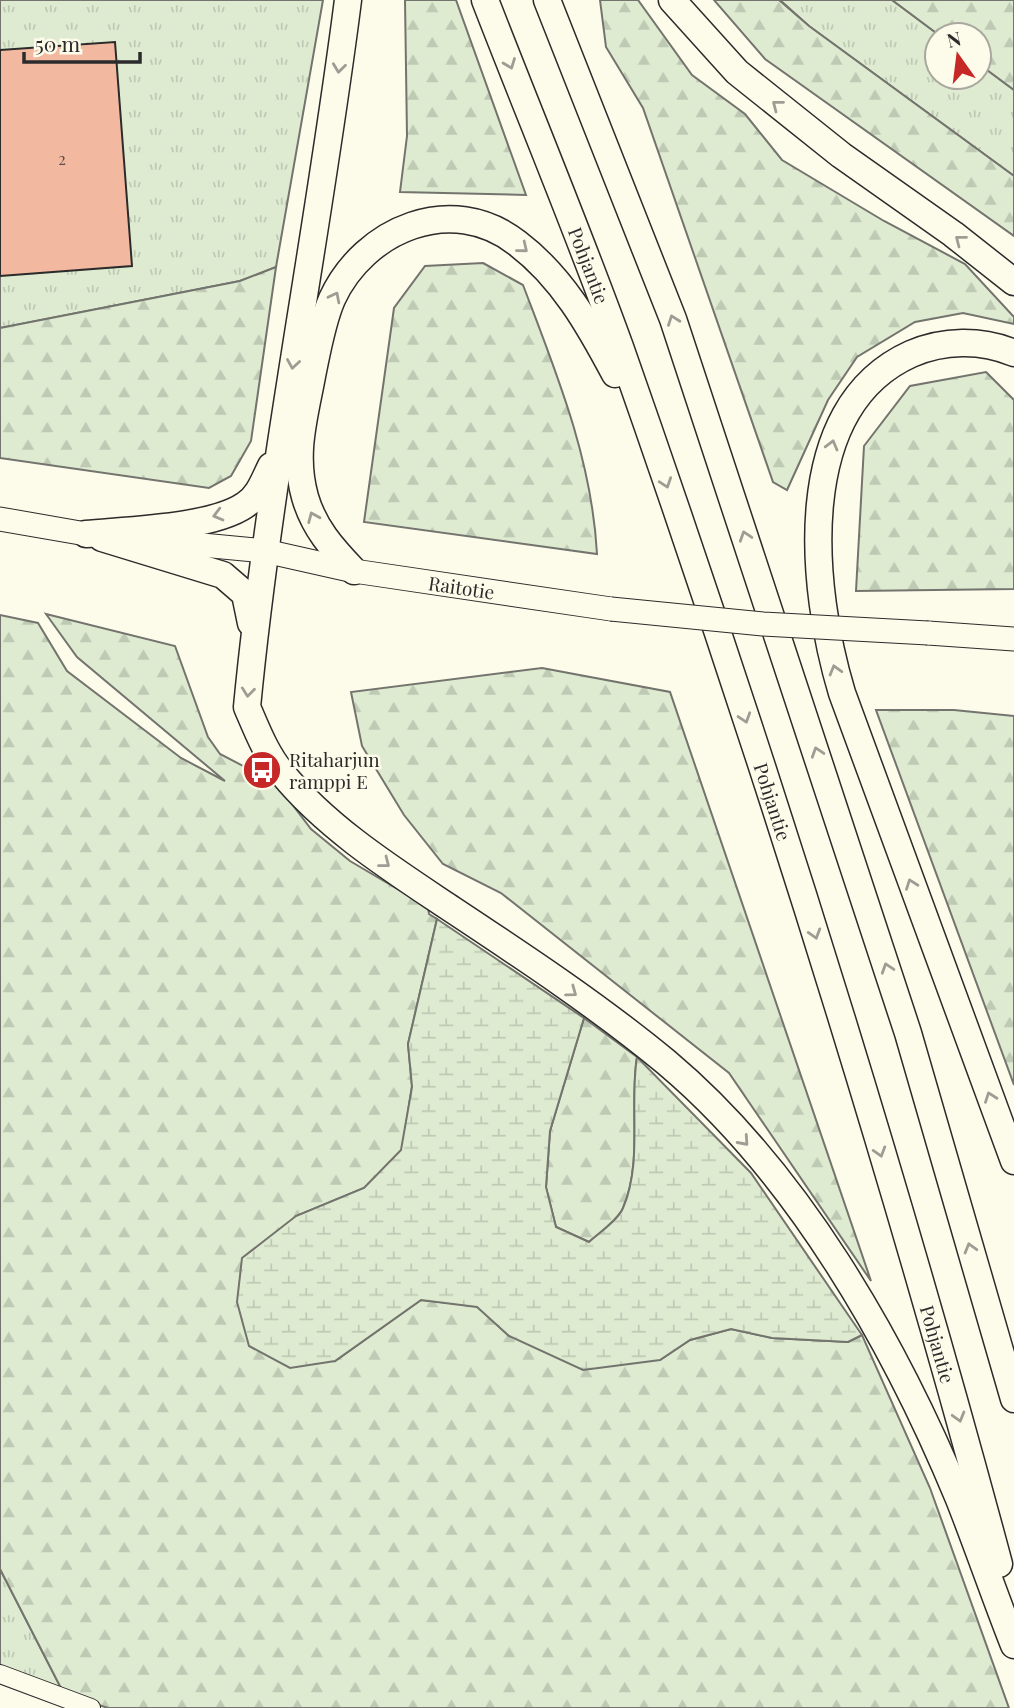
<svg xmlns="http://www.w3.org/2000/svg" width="1014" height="1708" font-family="'Playfair Display',serif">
  <defs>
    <pattern id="grass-tufts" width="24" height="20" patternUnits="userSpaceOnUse" patternTransform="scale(1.75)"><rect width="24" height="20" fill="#deebd1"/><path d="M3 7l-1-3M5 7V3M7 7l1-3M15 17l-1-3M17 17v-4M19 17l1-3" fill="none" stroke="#bfcab4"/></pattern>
    <pattern id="forest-firs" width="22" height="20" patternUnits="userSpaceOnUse" patternTransform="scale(1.75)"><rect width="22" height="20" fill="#deebd1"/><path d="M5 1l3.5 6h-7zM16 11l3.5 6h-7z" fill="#bfcab4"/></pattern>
    <pattern id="wetland-marsh" width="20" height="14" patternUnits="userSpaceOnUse" patternTransform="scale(1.75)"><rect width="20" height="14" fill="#deebd1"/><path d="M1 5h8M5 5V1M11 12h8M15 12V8" fill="none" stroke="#bfcab4"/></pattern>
  </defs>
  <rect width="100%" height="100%" fill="#fdfbea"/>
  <!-- grass -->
  <path fill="url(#grass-tufts)" stroke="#74746e" stroke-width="2" d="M0 0H323L276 267 240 281 0 328Z
    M780 0H892L939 35 937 77H979V64L1014 90V176L809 26Z
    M0 1569 64 1694 0 1668Z"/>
  <!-- forest -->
  <path fill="url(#forest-firs)" stroke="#74746e" stroke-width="2" d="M405 0H456L526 195 400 192 407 136Z
    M600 0H638L692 75 745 114 782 160 884 221 965 264 1014 317V324L963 313 915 322 857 357 828 400 787 490 773 482 643 108 606 47Z
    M714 0H779L809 26 1014 176V236L765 59Z
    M892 0H1014V90L979 64V35H939Z
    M483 263 523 285C556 372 592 459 597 554L364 522 394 308 425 266Z
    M276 267 251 441 231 476 209 488 0 458V328L240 281Z
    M986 372 1014 400V589L856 591 864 446 910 386Z
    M46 614 175 646 208 737 220 754 276 783 311 829 350 861 428 907 429 914 437 919 408 1044 412 1086 402 1150 364 1188 296 1216 335 1361 421 1300 477 1306 509 1336 660 1360 690 1340 731 1329 772 1338 848 1342 862 1335 930 1488 1009 1708H108L64 1694 0 1569V615L38 623 67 671 181 758 225 781 77 657Z
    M542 668 670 692 871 1281 729 1073 501 893 443 864 404 815 362 746 351 692Z
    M876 710H954L1014 716V1085Z
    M584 1018 637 1057C629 1106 643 1162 623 1208 618 1221 599 1233 589 1242L556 1227 546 1188 550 1131Z"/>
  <!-- wetland -->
  <path fill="url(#wetland-marsh)" stroke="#74746e" stroke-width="2" d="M437 919 584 1018 550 1131 546 1187 556 1227 589 1242C599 1233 618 1220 623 1208 643 1162 629 1106 637 1057L751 1173 862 1335 848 1342 772 1338 731 1329 690 1340 660 1360 583 1370 509 1336 477 1307 421 1300 335 1361 290 1368 249 1346 237 1302 242 1258 296 1216 364 1188 401 1150 412 1087 408 1044Z"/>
  <!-- building -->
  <path fill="#f2b8a0" stroke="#2b2b2b" stroke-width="2" d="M115 42 132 266 0 276V50Z"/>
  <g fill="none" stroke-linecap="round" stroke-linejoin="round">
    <!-- minor casing -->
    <g stroke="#2b2b2b" stroke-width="20">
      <path id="minor" d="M0 1674 91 1708"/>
    </g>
    <!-- major casing -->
    <g stroke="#2b2b2b" stroke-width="25">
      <g id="major">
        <path id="s1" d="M0 519 86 534 265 551 354 571 611 609"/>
        <path d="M928 633 1014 639"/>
      </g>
    </g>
    <!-- highway casing -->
    <g stroke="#2b2b2b" stroke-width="29">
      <g id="highway">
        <path d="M348 0C318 236 270 470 247 707 257 730 266 754 282 773 326 827 390 868 447 906 521 955 597 1005 666 1062 797 1172 894 1342 959 1499 978 1547 995 1597 1014 1645"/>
        <path id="s2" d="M485 0C530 116 578 231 620 347 761 748 889 1154 999 1564"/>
        <path d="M547 0 673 319 908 1033 1014 1399"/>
        <path d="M672 0 737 72 841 155 953 234 1014 282"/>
        <path d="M1014 353C981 339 943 340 911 354 791 408 811 590 842 693L1014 1161"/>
        <path d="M86 534C127 530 212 528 245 505 259 496 264 480 271 466"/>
        <path d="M102 538 223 575 245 594 251 623"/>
        <path d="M354 571C332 548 314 528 305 497 293 454 304 419 312 376 317 352 322 322 332 299 364 229 452 192 517 243 562 277 589 325 615 374"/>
      </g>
    </g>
    <!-- minor -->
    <use href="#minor" stroke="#fdfbea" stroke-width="18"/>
    <!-- major -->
    <use href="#major" stroke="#fdfbea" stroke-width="23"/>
    <!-- highway -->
    <use href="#highway" stroke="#fdfbea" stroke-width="26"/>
    <!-- major-bridge casing -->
    <g stroke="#2b2b2b" stroke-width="25" stroke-linecap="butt">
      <path id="major-bridge" d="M611 609 763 624 928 633"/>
    </g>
    <!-- major-bridge -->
    <use href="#major-bridge" stroke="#fdfbea" stroke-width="23"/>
  </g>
  <!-- one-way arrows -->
  <defs><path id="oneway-chevron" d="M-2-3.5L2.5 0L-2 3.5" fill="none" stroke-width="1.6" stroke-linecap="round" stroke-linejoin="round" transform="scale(1.75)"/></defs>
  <g stroke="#9e9d94">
    <use href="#oneway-chevron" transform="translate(510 64) rotate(69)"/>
    <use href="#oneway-chevron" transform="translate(339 68) rotate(97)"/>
    <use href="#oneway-chevron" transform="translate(777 105) rotate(-142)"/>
    <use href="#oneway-chevron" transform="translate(960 240) rotate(-142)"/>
    <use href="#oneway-chevron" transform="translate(523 248) rotate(39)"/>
    <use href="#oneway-chevron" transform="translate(335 297) rotate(-63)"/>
    <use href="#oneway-chevron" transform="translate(673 320) rotate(-110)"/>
    <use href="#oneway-chevron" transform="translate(293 364) rotate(99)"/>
    <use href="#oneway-chevron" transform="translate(832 445) rotate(-75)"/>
    <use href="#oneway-chevron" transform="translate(666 483) rotate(71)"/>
    <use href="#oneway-chevron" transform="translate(218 515) rotate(165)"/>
    <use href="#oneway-chevron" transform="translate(313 517) rotate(-113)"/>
    <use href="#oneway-chevron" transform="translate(745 536) rotate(-108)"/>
    <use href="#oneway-chevron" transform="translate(835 670) rotate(-106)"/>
    <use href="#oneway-chevron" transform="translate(248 692) rotate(96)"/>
    <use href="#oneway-chevron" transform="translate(745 718) rotate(72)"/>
    <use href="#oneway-chevron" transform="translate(817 752) rotate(-108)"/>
    <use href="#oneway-chevron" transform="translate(385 863) rotate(38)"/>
    <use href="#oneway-chevron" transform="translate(911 884) rotate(-110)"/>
    <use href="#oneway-chevron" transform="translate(815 934) rotate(73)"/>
    <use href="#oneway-chevron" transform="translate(887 968) rotate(-108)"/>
    <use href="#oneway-chevron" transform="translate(572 992) rotate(36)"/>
    <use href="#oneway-chevron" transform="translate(990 1097) rotate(-110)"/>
    <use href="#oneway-chevron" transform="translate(744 1141) rotate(48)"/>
    <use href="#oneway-chevron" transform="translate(880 1152) rotate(73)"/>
    <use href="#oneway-chevron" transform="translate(970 1248) rotate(-106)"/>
    <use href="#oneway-chevron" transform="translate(959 1417) rotate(74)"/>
  </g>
  <!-- icons -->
  <defs>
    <g id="bus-disc" transform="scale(2.0125)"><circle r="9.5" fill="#c62828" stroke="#fdfbea"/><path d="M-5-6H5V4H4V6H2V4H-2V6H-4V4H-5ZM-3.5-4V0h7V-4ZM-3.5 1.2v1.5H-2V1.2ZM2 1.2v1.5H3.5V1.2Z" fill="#fff"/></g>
  </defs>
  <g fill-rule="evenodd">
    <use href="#bus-disc" x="262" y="770"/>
  </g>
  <g text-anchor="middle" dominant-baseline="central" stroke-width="5" stroke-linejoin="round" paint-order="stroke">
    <!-- number labels -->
    <g font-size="16" fill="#5d4e48">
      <text x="62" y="158">2</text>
    </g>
    <!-- street labels -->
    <g font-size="19" fill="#2b2b2b" stroke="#fdfbea">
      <text stroke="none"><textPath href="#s2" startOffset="285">Pohjantie</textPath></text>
      <text stroke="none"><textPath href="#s1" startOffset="467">Raitotie</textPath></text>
      <text stroke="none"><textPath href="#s2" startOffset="852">Pohjantie</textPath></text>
      <text stroke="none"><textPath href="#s2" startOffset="1419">Pohjantie</textPath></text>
    </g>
    <!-- poi labels -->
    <g font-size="19" fill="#2b2b2b" stroke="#fdfbea" text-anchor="start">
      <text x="289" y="759">Ritaharjun<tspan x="289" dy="22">ramppi E</tspan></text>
    </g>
  </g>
  <!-- north arrow -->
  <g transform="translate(958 56) rotate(346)"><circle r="33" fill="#fdfbea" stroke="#a9a89e" stroke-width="2"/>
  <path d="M0-5L12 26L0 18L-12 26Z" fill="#c62828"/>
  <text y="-10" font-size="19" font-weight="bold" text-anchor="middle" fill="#2b2b2b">N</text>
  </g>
  <!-- scale -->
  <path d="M24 52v10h116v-10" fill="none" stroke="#2b2b2b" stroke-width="3.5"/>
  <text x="35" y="52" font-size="21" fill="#2b2b2b" stroke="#fdfbea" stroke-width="5" paint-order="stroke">50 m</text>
</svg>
